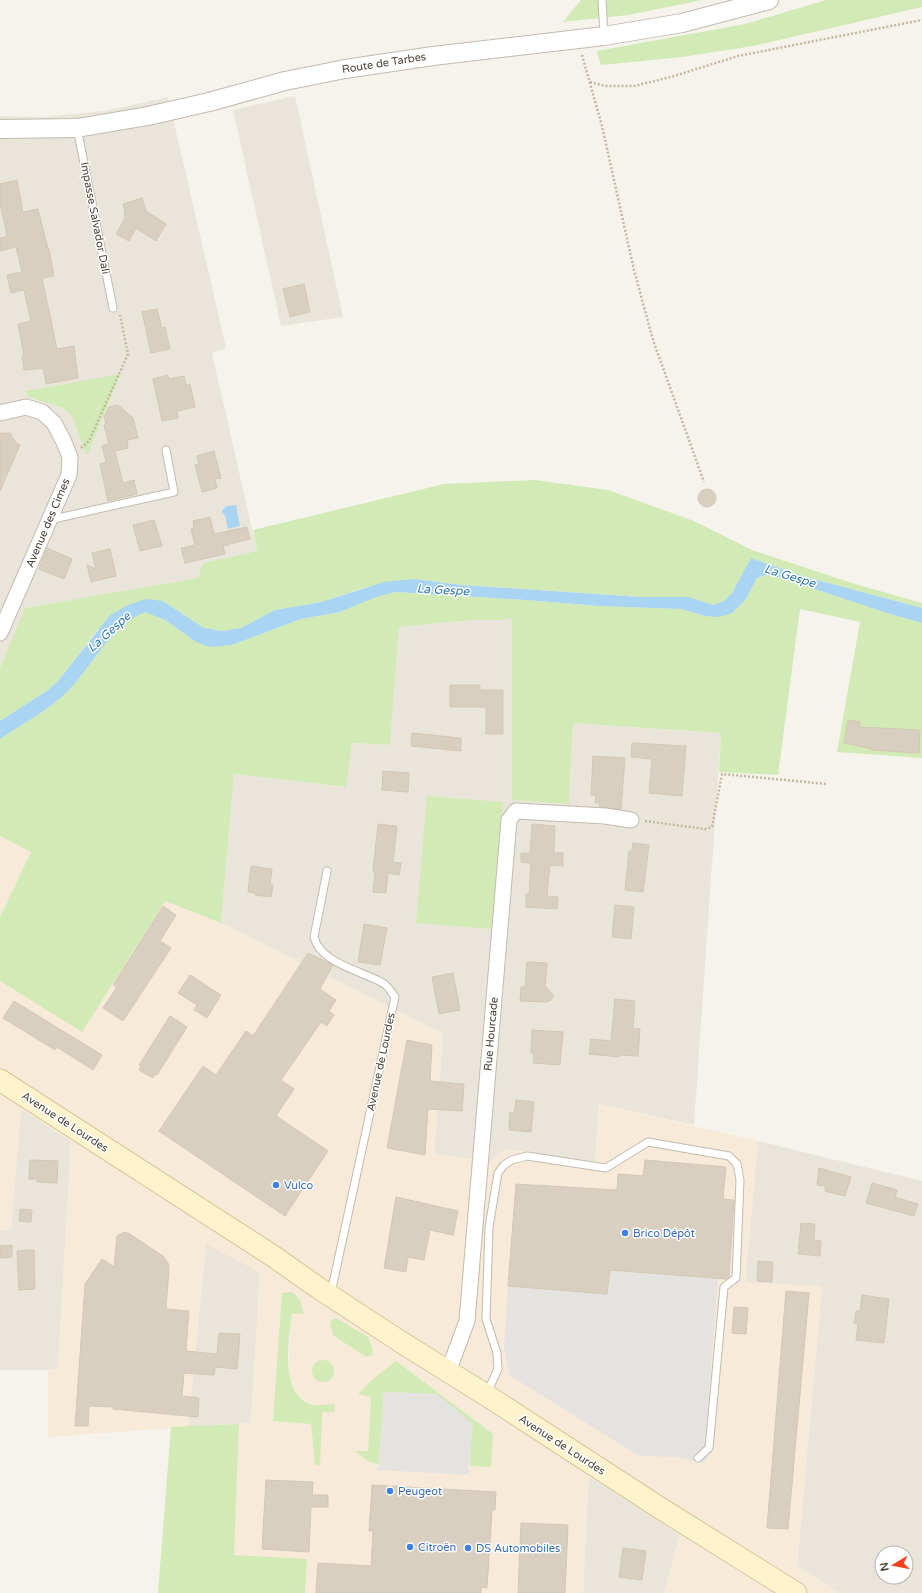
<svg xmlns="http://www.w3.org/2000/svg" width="922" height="1593" font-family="'Varela Round',sans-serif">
  <rect width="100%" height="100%" fill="#f6f3ec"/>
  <!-- residential -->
  <path fill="#eae5da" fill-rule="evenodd" d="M295 96 343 317 281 326 233 110Z
    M168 97 226 348 212 353 257 551 203 563 199 578 26 608 0 668V116L42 117 105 111ZM121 375 87 456 72 417 63 408 28 397 25 391Z
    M512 617 513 800 569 804 573 723 721 733 694 1125 599 1104 595 1163 505 1149 491 1162 434 1154 443 1034 221 923 234 774 345 787 352 743 390 745 399 627 473 620H504Z
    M21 1109 71 1141 58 1370H0V1230L11 1229Z
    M758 1141 922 1181V1593H839L797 1566 822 1286 745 1283ZM882 1553H906V1577H882Z
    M206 1243 260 1272 251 1423 188 1427Z
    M588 1476 680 1535 664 1593H583Z"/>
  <!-- commercial -->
  <path fill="#f7ead8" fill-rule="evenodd" d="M0 836 31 852 0 917Z
    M165 901 221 923 443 1034 434 1154 491 1162 505 1149 595 1163 599 1104 758 1141 745 1282 822 1286 797 1566 839 1593H664L680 1535 589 1476 583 1593H305L307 1559 234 1556 239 1424 251 1423 260 1272 206 1244 188 1427 48 1437V1370L58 1369 71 1141 21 1109 11 1230H0V981L82 1031ZM293 1292 304 1313H292L289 1345V1375L295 1392 301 1398 313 1405 315 1464 311 1424 273 1421ZM396 1361 379 1464 369 1462 368 1451 371 1396 358 1394Z"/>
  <!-- green -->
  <path fill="#d2eab5" d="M581 0H703L628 15 563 22Z
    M826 0H922V7L753 46 682 57 601 65 597 51 745 24Z
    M121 374 87 456 72 417 63 408 28 397 25 391Z
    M535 480 608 490 694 521 752 550 852 583 922 603V608L802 576 751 558 732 593 724 601 713 605 689 597H640L462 585 414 579 363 588 321 602 275 610 241 628 222 631 204 628 163 601 98 629 58 681 48 690 0 721V668L25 608 198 578 203 563 257 551 253 530 444 484Z
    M769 574 890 614 922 623V758L837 752 860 622 800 609 778 775 719 772 721 733 573 723 569 804 512 800V618L504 620H473L399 627 390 745 352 743 346 787 234 774 221 923 165 901 82 1032 0 981V917L31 852 0 836V739C22 724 48 711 67 692 92 667 111 625 145 611L165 620 196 642 232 645 301 619 340 612 376 597 396 592 526 600 599 606 681 609 705 616 746 599 757 578Z
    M427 796 503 802 492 929 416 923Z
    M293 1292 300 1300 304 1314 292 1313C289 1339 278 1395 313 1405 319 1406 328 1404 335 1404L334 1412H322L320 1466 315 1464 311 1424 273 1421 282 1293Z
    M336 1318 368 1337 373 1351 372 1355 366 1357 334 1336 330 1325 332 1320Z
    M312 1371a11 11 0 1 1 22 0a11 11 0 1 1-22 0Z
    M396 1361 493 1434 491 1467 470 1466 472 1424 437 1394 384 1392 379 1464 369 1462 355 1451H368L371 1397 358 1394 373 1379Z
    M239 1424 234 1555 307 1559 305 1593H158L171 1427Z"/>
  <!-- parking -->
  <path fill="#e5e3e0" d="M610 1270 718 1279 705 1443 712 1451 704 1463 676 1457 639 1456 509 1375 504 1348 508 1286 607 1294Z
    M384 1392 437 1394 473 1424 468 1475 378 1470Z"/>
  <!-- water -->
  <path fill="#a9d4f2" d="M236 505 240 526 228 529 225 515 222 512C224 505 230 506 236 505Z
    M751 558 802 576 922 608V623L890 614 769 574 757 578 746 599 732 613 719 617 705 616 681 609 599 606 526 600 396 592 376 597 340 612 301 619 232 645 209 647 196 642 165 620 145 612C111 625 92 667 67 692 48 711 22 724 0 739V721L48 690 58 681 110 615 128 605 146 599 163 601 204 628 222 631 241 628 275 610 321 602 384 582 414 579 462 585 640 597H689L713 605 724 601 732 593Z"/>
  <!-- building -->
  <path fill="#d8cfc1" stroke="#d3c7b4" d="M17 180 23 212 38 209 48 249H49L54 276 42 278 57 349 74 346 78 378 46 384 43 368 24 370 22 356 24 355 18 324 31 321 24 290 11 293 7 275 22 272 16 247 0 251V238L7 236 0 203V184Z
    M142 198 146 211 166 224 156 241 136 228 129 241 116 234 124 220 125 212 123 204Z
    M304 284 310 312 290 317 283 289Z
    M157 309 162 328 165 327 170 349 151 353 142 312Z
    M168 375 169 379 184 376 186 385 190 384 195 407 177 411 178 418 162 421 153 379Z
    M118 405 133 418 138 438 127 440 128 448 115 451 123 483 134 480 137 494 108 501 100 464 106 462 102 446 109 444 104 426 106 423 104 417 109 407Z
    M0 433H10L15 442 20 445 0 491Z
    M214 451 221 478 215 479 217 488 202 492 195 465 199 464 197 456Z
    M698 498a9 9 0 1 1 18 0a9 9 0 1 1-18 0Z
    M210 517 214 534 247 527 250 539 229 544V545L223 546 225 554 185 563 181 548 195 545 191 529 194 528 193 521Z
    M154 520 162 546 140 551 133 525Z
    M47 548 72 559 64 579 39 569Z
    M110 549 116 576 91 582 87 565 96 569 92 553Z
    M450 685H480V690H503V734H486V707H450Z
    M848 720 860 722 859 727 920 730 919 753 872 750V749L844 743Z
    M412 733 461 738V751L411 746Z
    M632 743 686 746 682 796 649 793 652 759 631 757Z
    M593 756 625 758 621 809 599 807 600 803H595L596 795H591Z
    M383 771 409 773 408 792 382 790Z
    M378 824 397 826 393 862 401 863 399 875 388 873 386 893 373 892 375 872 373 871Z
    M532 824 555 826 554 853H563V866L550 865 547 896 558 897 557 909 526 907V894H529L531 863 521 862V853H530Z
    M633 843 649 845 643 892 625 890 629 851H632Z
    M251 866 272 869 270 885H273L271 897 255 895 256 893 248 892Z
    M615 905 634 907 631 939 612 937Z
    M163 906 176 915 160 941 171 948 123 1021 103 1008 117 987 113 985Z
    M364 924 387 928 380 965 358 962Z
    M308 953 333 965 320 989 336 1000 329 1011 334 1015 327 1026 321 1022 281 1080 294 1089 276 1116 328 1151 285 1216 159 1131 203 1066 216 1075 246 1031 253 1036Z
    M527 962 547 963 545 986 554 996 550 1001 547 1002 520 1001 521 987H525Z
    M453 973 460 1010 439 1014 432 977Z
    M190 975 221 995 207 1018 194 1010 197 1005 178 993Z
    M615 999 635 1001 633 1028 640 1029 638 1056 619 1055V1057L589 1054 591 1039 611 1041Z
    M14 1001 102 1055 93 1070 57 1047 55 1050 3 1018Z
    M170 1016 187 1027 157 1075 155 1074 153 1078 139 1070 141 1066 139 1065Z
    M532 1030 563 1032 560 1065 533 1063 534 1054 531 1053Z
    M407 1040 432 1045 430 1081 464 1084 462 1111 428 1109 425 1155 387 1148Z
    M516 1100 534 1102 531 1132 509 1130 510 1112 514 1113Z
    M30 1160 58 1161 57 1183 37 1182V1179H29Z
    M645 1160 726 1167 723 1199 734 1200 729 1277 726 1279 610 1270 607 1294 508 1286 516 1184 617 1190 618 1174 643 1176Z
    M819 1168 851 1177 845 1196 825 1191V1186L817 1185Z
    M872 1183 897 1190 895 1197 918 1204 914 1216 866 1203Z
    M396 1197 458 1211 453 1235 430 1230 424 1260 408 1257 406 1272 384 1268Z
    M20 1209 32 1210 31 1222 19 1221Z
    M801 1223 815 1224 814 1240 821 1241 820 1256 798 1254Z
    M124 1232 128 1233 163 1256 168 1263 169 1268 166 1309 189 1311 186 1351 217 1354 219 1333 240 1334 237 1369 215 1367 214 1375 184 1373 182 1396 199 1398 198 1417 113 1409V1407L89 1406 88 1426H75L85 1284 102 1259 114 1267 117 1236Z
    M12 1245V1257L0 1258V1246Z
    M34 1250 35 1289 19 1290 17 1251Z
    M758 1261 773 1262 772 1282 757 1281Z
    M786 1291 809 1293 788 1529 767 1528Z
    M862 1295 889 1299 884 1343 856 1340 858 1324 854 1323 856 1311H860Z
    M734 1307 748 1308 746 1334 732 1333Z
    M266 1480 313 1482 312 1495H328V1507H311L309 1552 262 1549Z
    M372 1485 496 1492 495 1510H492L487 1588 481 1587V1593H316L318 1563 371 1566 373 1531H369Z
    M521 1523 568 1525 565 1593H518Z
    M623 1548 646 1551 642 1580 619 1577Z"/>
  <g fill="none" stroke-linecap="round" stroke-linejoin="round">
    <!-- service casing -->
    <g stroke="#c2bbae" stroke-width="9">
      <path id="service" d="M602 0 604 36
        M77 128 113 308
        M49 520 174 492 166 450
        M327 871 314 937C320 963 362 971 383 983 388 986 392 993 395 997L331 1293
        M487 1393 498 1369 497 1353 486 1319 489 1227 498 1173 504 1165 512 1160 527 1156 606 1168 648 1142 729 1156 737 1164 740 1180 736 1278 724 1287 709 1448 698 1458"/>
    </g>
    <!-- minor casing -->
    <g stroke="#c2bbae" stroke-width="17">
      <path id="minor" d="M0 413 26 407 42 412 54 423 63 440 70 457 69 475 0 633
        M448 1372 467 1321 509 820 516 811 605 816 631 820"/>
    </g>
    <!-- tertiary casing -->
    <g stroke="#c2bbae" stroke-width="20">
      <path id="tertiary" d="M0 129 77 128 148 116 209 102 285 81 345 69 433 56 604 36 682 23 769 0"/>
    </g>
    <!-- secondary casing -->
    <g stroke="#d6c79b" stroke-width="23">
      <path id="secondary" d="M0 1080 273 1256 317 1287 401 1342 486 1395 660 1508 796 1593"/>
    </g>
    <!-- path -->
    <path stroke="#c4b79f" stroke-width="2.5" stroke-dasharray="2 2" stroke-linecap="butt" d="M582 55 602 126 634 270 653 340 704 482
      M590 82 605 86H634L671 77 738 56 922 20
      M81 448 89 441 128 354 120 315
      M645 821 705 829 712 827 722 774 827 784"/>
    <!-- service -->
    <use href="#service" stroke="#fff" stroke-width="7"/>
    <!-- minor -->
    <use href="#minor" stroke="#fff" stroke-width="15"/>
    <!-- tertiary -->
    <use href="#tertiary" stroke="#fff" stroke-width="18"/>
    <!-- secondary -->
    <use href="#secondary" stroke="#fff3cd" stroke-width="21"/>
  </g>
  <!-- markers -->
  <g fill="#3f7fe0" stroke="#fff" stroke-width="1.5">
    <circle cx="276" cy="1185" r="4"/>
    <circle cx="625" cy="1233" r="4"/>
    <circle cx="390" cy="1491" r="4"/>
    <circle cx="410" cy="1547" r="4"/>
    <circle cx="468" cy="1548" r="4"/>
  </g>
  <g text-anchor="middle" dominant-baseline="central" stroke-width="3" stroke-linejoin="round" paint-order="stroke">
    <!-- street labels -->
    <g font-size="11" fill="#4b4439" stroke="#fff">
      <text transform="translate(384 63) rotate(-9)">Route de Tarbes</text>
      <text transform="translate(95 218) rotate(79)">Impasse Salvador Dali</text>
      <text transform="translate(48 523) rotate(-67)">Avenue des Cimes</text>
      <text transform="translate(491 1034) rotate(-85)">Rue Hourcade</text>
      <text transform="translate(381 1062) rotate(-78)">Avenue de Lourdes</text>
      <text transform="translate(65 1122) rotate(33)">Avenue de Lourdes</text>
      <text transform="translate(562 1445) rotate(33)">Avenue de Lourdes</text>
    </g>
    <!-- shop labels -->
    <g font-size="11" fill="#366cbe" stroke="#fff" text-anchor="start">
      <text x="284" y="1185">Vulco</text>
      <text x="633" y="1233">Brico Dépôt</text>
      <text x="398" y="1491">Peugeot</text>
      <text x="418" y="1547">Citroën</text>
      <text x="476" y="1548">DS Automobiles</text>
    </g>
    <!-- water labels -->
    <g font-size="12" font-style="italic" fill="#2e7ab2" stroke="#fff">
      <text transform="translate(790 576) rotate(17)">La Gespe</text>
      <text transform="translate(443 590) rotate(3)">La Gespe</text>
      <text transform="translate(109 632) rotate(-42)">La Gespe</text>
    </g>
  </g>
  <!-- north arrow -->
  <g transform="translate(894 1565) rotate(260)"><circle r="19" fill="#ffffff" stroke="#b7b4b0"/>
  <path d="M0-3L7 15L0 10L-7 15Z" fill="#fc3f1d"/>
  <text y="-6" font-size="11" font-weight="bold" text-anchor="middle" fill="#4b4439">N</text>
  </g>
</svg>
